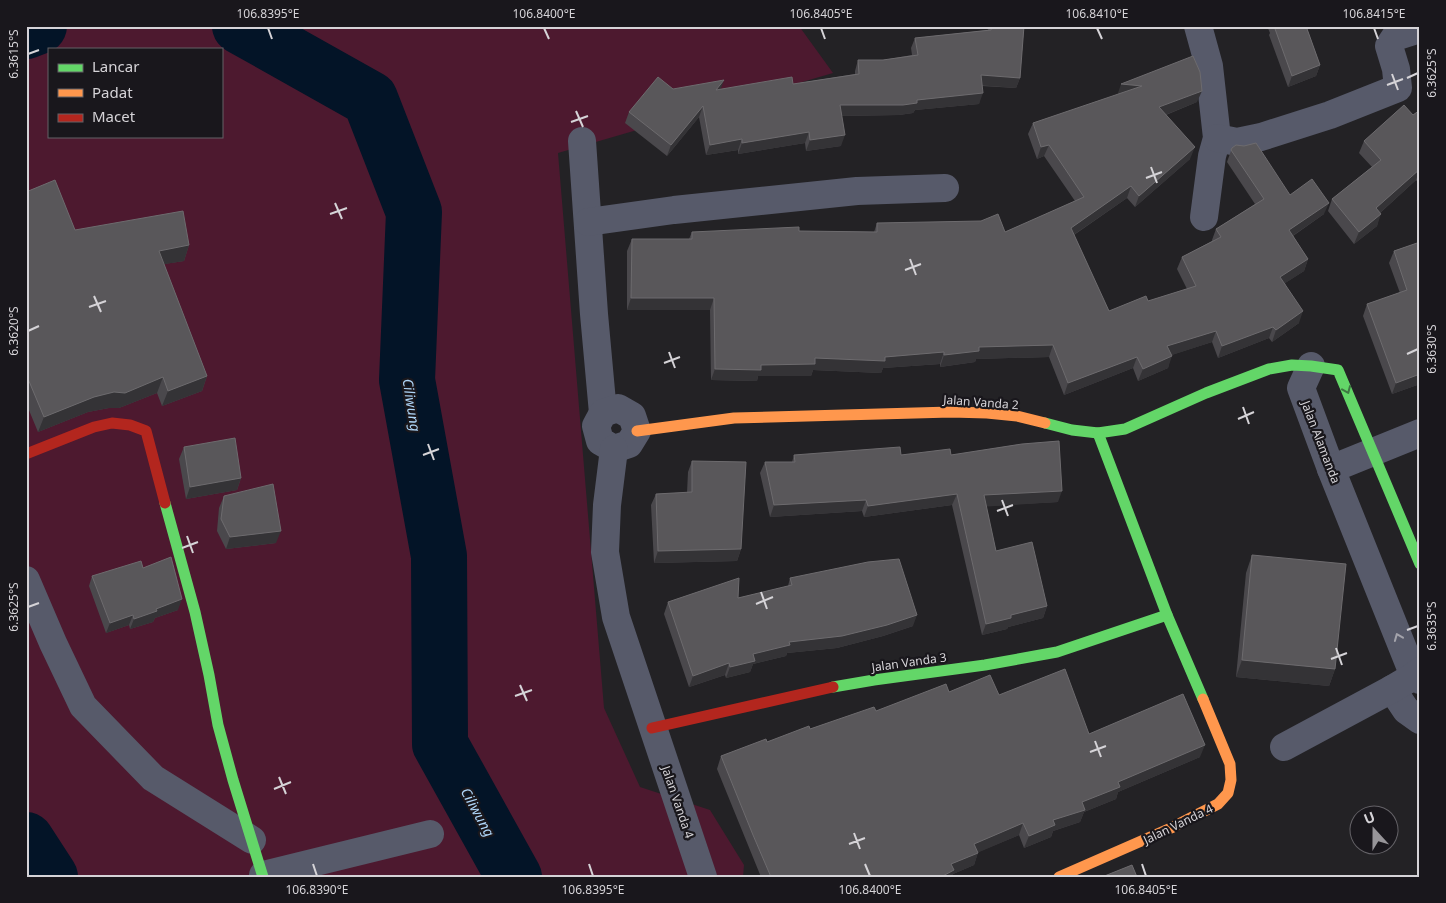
<svg xmlns="http://www.w3.org/2000/svg" width="1446" height="903" font-family="'Noto Sans',sans-serif">
<style>
.green{fill:#4d192f;fill-rule:evenodd}
.lines{fill:none;stroke-linecap:round;stroke-linejoin:round}
.river{stroke:#031427;stroke-width:56}
.street{stroke:#575a6a;stroke-width:28}
.fast{stroke:#63d668;stroke-width:11}
.slow{stroke:#ff974d;stroke-width:11}
.jam{stroke:#b3261e;stroke-width:11}
.wall{fill:#4a484c}
.shaded-wall{fill:#343336}
.building{fill:#59575a;stroke:#6d6b6e}
.oneway{stroke:#3e7642}
.oneway2{stroke:#a3a3ab}
.ticks{fill:none;stroke:#d5d3d7;stroke-width:2}
.labels{text-anchor:middle;dominant-baseline:central;stroke-width:4.5;stroke-linejoin:round;paint-order:stroke}
.street-label{font-size:12px;fill:#d5d3d7;stroke:#19171c}
.water-label{font-size:14px;font-style:italic;fill:#aed5f8;stroke:#19171c}
.neatline{fill:none;stroke:#d5d3d7;stroke-width:2}
.ticks-label{font-size:12px;text-anchor:middle;fill:#d5d3d7}
</style>
<rect width="100%" height="100%" fill="#232225"/>
<!-- green -->
<path class="green" d="M26,26H799L833,73L558,153L604,708L640,787L710,810L744,865L743,877H26ZM49,49H221V136H49Z"/>
<g class="lines">
<!-- river -->
<g class="river">
<polyline points="240,26 370,99 414,212 407,380 439,556 440,744 514,877"/>
<polyline points="26,31 39,26"/>
<polyline points="26,840 50,877"/>
</g>
<!-- street -->
<g class="street">
<polyline points="1198,26 1209,66 1217,138 1212,156 1204,217"/>
<polyline points="1217,138 1237,142 1261,137 1330,115 1398,88 1396,69 1389,46 1395,37 1420,29"/>
<polyline points="582,141 594,314 603,413"/>
<polyline points="588,222 674,210 857,191 945,188"/>
<polyline points="1311,366 1301,388 1331,469 1414,676 1420,680"/>
<polygon points="618,408 632,416 637,431 629,444 614,449 600,441 596,426 603,413"/>
<polyline points="614,449 607,505 605,552 616,617 703,877"/>
<polyline points="1331,469 1420,433"/>
<polyline points="26,580 53,643 83,706 153,778 252,840"/>
<polyline points="1392,689 1406,710 1420,720"/>
<polyline points="1284,747 1392,689 1414,676 1420,671"/>
<polyline points="263,875 430,834"/>
</g>
<!-- fast -->
<g class="fast">
<polyline points="1045,423 1072,430 1098,433 1125,429 1206,393 1269,369 1292,365 1311,366 1338,370 1420,564"/>
<polyline points="1098,433 1167,615 1203,699"/>
<polyline points="165,503 195,612 209,675 218,725 233,780 263,877"/>
<polyline points="833,687 874,680 985,665 1057,652 1167,615"/>
</g>
<!-- slow -->
<g class="slow">
<polyline points="637,431 734,418 951,412 987,413 1017,416 1045,423"/>
<polyline points="1059,877 1171,828 1218,804 1228,793 1231,780 1230,764 1203,699"/>
</g>
<!-- jam -->
<g class="jam">
<polyline points="26,454 94,427 112,423 130,425 146,431 165,503"/>
<polyline points="652,728 833,687"/>
</g>
</g>
<!-- wall -->
<g class="wall">
<polygon points="989,26 1024,26 1020,78 1016,88 982,86 979,104 915,110 913,113 899,115 842,116 841,146 806,151 805,143 738,154 738,150 706,155 699,117 667,156 625,123 629,112 673,89 720,89 793,84 855,74 855,71 858,60 883,60 912,55 911,48 915,38 988,30"/>
<polygon points="1267,26 1306,26 1320,65 1316,76 1288,87 1269,35 1270,33"/>
<polygon points="1197,102 1166,115 1190,159 1135,207 1127,198 1074,235 1109,311 1148,301 1187,289 1177,269 1182,257 1212,241 1212,240 1216,229 1255,204 1227,162 1232,148 1290,195 1324,214 1293,236 1308,259 1304,271 1285,283 1299,323 1272,342 1269,338 1218,358 1212,342 1171,355 1168,368 1138,381 1133,368 1064,395 1049,357 976,359 975,362 940,367 940,364 883,368 881,373 813,370 811,376 758,376 757,381 711,380 710,310 627,310 627,251 632,239 689,239 692,232 799,231 874,232 877,223 1005,232 1075,201 1044,156 1037,159 1028,134 1033,123"/>
<polygon points="1420,110 1420,185 1416,180 1380,213 1377,226 1354,244 1328,211 1332,199 1372,167 1359,153 1364,141 1413,115"/>
<polygon points="26,192 75,230 189,245 184,261 164,264 207,376 202,391 162,406 157,393 119,408 109,408 88,412 38,432 26,403"/>
<polygon points="1420,242 1420,384 1392,394 1363,316 1367,304 1400,293 1389,263 1394,251"/>
<polygon points="184,447 241,478 237,490 186,499 179,459"/>
<polygon points="794,455 951,455 1058,502 986,506 996,551 1047,606 1043,618 1008,627 1007,629 982,635 952,505 864,517 862,511 770,517 760,473 765,462 792,462"/>
<polygon points="692,461 741,549 737,561 654,563 651,505 656,494 687,493 688,472"/>
<polygon points="224,496 276,543 226,549 217,531 219,508"/>
<polygon points="1252,555 1335,669 1329,686 1236,677 1246,573"/>
<polygon points="143,568 178,610 155,618 153,622 130,629 129,625 106,633 89,586 92,576"/>
<polygon points="790,578 913,626 883,636 837,648 787,653 786,656 753,664 750,672 726,678 725,675 689,687 664,614 668,602 738,598 788,586"/>
<polygon points="949,692 999,695 1089,734 1200,757 1118,792 1116,799 1084,812 1080,822 1053,831 1051,837 1024,848 1019,835 978,852 974,865 953,874 952,877 761,877 717,769 721,756 767,742 810,729"/>
</g>
<!-- shaded-wall -->
<g class="shaded-wall">
<polygon points="1320,65 1316,76 1288,87 1292,76"/>
<polygon points="981,75 1020,78 1016,88 977,85"/>
<polygon points="724,80 720,91 716,90"/>
<polygon points="1121,84 1142,86 1117,96"/>
<polygon points="1202,91 1197,102 1155,119 1159,107"/>
<polygon points="983,93 979,104 915,110 913,113 899,115 836,116 840,105 917,100"/>
<polygon points="703,106 699,117 667,156 671,145"/>
<polygon points="809,132 805,143 738,154 742,143"/>
<polygon points="845,135 841,146 806,151 810,140"/>
<polygon points="742,139 738,150 706,155 710,145"/>
<polygon points="1049,145 1044,156 1037,159 1041,147"/>
<polygon points="1195,147 1190,159 1135,207 1139,196"/>
<polygon points="1420,169 1416,180 1372,220 1376,208"/>
<polygon points="1131,186 1127,198 1066,240 1071,228"/>
<polygon points="1329,203 1324,214 1285,241 1289,230"/>
<polygon points="1381,214 1377,226 1354,244 1359,232"/>
<polygon points="189,245 184,261 153,266 159,251"/>
<polygon points="1308,259 1304,271 1276,289 1280,277"/>
<polygon points="631,298 714,298 710,310 627,310"/>
<polygon points="1303,311 1299,323 1272,342 1276,330"/>
<polygon points="1273,327 1269,338 1218,358 1222,346"/>
<polygon points="1216,331 1212,342 1163,358 1167,346"/>
<polygon points="1053,345 1049,357 976,359 975,362 940,367 944,355 979,347"/>
<polygon points="944,352 940,364 883,368 881,373 813,370 811,376 758,376 757,381 711,380 715,369 815,358 885,357"/>
<polygon points="1172,356 1168,368 1138,381 1143,369"/>
<polygon points="1137,357 1133,368 1064,395 1068,383"/>
<polygon points="1420,374 1420,384 1392,394 1396,383"/>
<polygon points="207,376 202,391 162,406 168,391"/>
<polygon points="163,377 157,393 119,408 109,408 88,412 38,432 44,417 94,397"/>
<polygon points="241,478 237,490 186,499 190,487"/>
<polygon points="1062,491 1058,502 980,507 984,495"/>
<polygon points="957,494 952,505 864,517 868,506"/>
<polygon points="866,500 862,511 770,517 774,505"/>
<polygon points="281,531 276,543 226,549 230,537"/>
<polygon points="741,549 737,561 654,563 658,551"/>
<polygon points="182,599 178,610 155,618 153,622 130,629 134,619 156,609"/>
<polygon points="1047,606 1043,618 1008,627 1007,629 982,635 986,624 1011,615"/>
<polygon points="133,615 129,625 106,633 110,623"/>
<polygon points="917,615 913,626 883,636 837,648 787,653 786,656 753,664 750,672 726,678 730,667 753,654 789,642"/>
<polygon points="1242,660 1335,669 1329,686 1236,677"/>
<polygon points="729,663 725,675 689,687 693,676"/>
<polygon points="1205,745 1200,757 1118,792 1116,799 1084,812 1080,822 1053,831 1051,837 1024,848 1029,836 1082,802 1118,782"/>
<polygon points="1023,823 1019,835 970,856 974,844"/>
<polygon points="978,853 974,865 953,874 952,877 941,877 951,864"/>
</g>
<!-- building -->
<g class="building">
<polygon points="992,26 1024,26 1020,78 981,75 983,93 917,100 917,103 903,105 840,105 845,135 810,140 809,132 742,143 742,139 710,145 703,106 671,145 629,112 658,77 673,89 724,80 716,90 792,77 793,84 859,74 858,60 883,60 918,55 915,38 991,30"/>
<polygon points="1274,26 1306,26 1320,65 1292,76"/>
<polygon points="1193,56 1200,72 1202,91 1159,107 1195,147 1139,196 1131,186 1071,228 1109,311 1146,296 1148,301 1196,286 1182,257 1221,237 1216,229 1264,199 1231,150 1232,148 1236,145 1244,146 1256,143 1290,195 1312,179 1329,203 1289,230 1308,259 1280,277 1303,311 1276,330 1273,327 1222,346 1216,331 1167,346 1172,356 1143,369 1137,357 1068,383 1053,345 979,347 979,351 944,355 944,352 885,357 885,361 815,358 815,364 761,365 761,370 715,369 714,298 631,298 632,239 692,239 692,232 799,227 799,231 877,232 877,223 981,221 998,214 1005,232 1084,197 1049,145 1041,147 1033,123 1142,86 1121,84"/>
<polygon points="1404,105 1413,115 1420,110 1420,169 1376,208 1381,214 1359,232 1332,199 1381,160 1364,141"/>
<polygon points="55,180 75,230 183,211 189,245 159,251 207,376 168,391 163,377 125,393 114,392 94,397 44,417 26,374 26,192"/>
<polygon points="1420,242 1420,374 1396,383 1367,304 1407,290 1394,251"/>
<polygon points="235,438 241,478 190,487 184,447"/>
<polygon points="1059,441 1062,491 984,495 996,551 1032,542 1047,606 1011,615 1011,618 986,624 957,494 868,506 866,500 774,505 765,462 795,462 794,455 900,447 901,455 950,449 951,455 1022,444"/>
<polygon points="692,461 746,462 741,549 658,551 656,494 692,492"/>
<polygon points="273,484 281,531 230,537 221,519 224,496"/>
<polygon points="1252,555 1346,564 1335,669 1242,660"/>
<polygon points="171,557 182,599 156,609 157,611 134,619 133,615 110,623 92,576 141,561 143,568"/>
<polygon points="899,559 917,615 887,625 842,636 789,642 790,645 753,654 755,661 730,667 729,663 693,676 668,602 739,578 738,598 792,585 790,578 868,562"/>
<polygon points="1065,669 1089,734 1183,694 1205,745 1118,782 1120,787 1082,802 1085,810 1053,820 1055,825 1029,836 1023,823 974,844 978,853 951,864 954,870 941,877 771,877 753,835 721,756 766,739 767,742 809,726 810,729 874,707 876,711 946,684 949,692 990,675 999,695"/>
<polygon points="1132,865 1137,877 1102,877"/>
</g>
<!-- one-way arrows -->
<defs><path id="oneway-chevron" d="M-2-3.5L2.5 0L-2 3.5" fill="none" stroke-width="1.6" stroke-linecap="round" stroke-linejoin="round" transform="scale(1.25)"/></defs>
<use class="oneway" href="#oneway-chevron" transform="translate(1347 390) rotate(67)"/>
<use class="oneway2" href="#oneway-chevron" transform="translate(1398 637) rotate(-112)"/>
<!-- ticks -->
<path class="ticks" d="M268,28L272,39M544,28L549,39M821,28L825,39M1097,28L1102,39M1374,28L1378,39M28,54L39,50M1392,74L1398,90M1407,78L1418,73M1387,85L1403,79M576,111L583,127M571,122L588,116M1151,167L1157,183M1146,178L1162,172M335,203L342,219M330,214L347,208M910,259L916,275M905,270L921,264M94,296L101,312M89,307L106,301M28,331L39,326M669,352L675,368M1407,354L1418,349M664,363L680,357M1243,407L1249,424M1238,419L1254,412M428,444L434,460M423,455L439,449M1002,500L1008,516M997,511L1013,505M187,536L193,553M182,548L198,542M761,592L767,609M756,604L773,597M28,607L39,603M1407,630L1418,626M1336,648L1342,665M1331,659L1347,653M520,685L527,701M515,696L532,690M1095,741L1101,757M1090,752L1106,746M279,777L286,794M274,789L291,782M854,833L860,849M849,844L865,838M313,864L317,876M589,864L593,876M865,864L870,876M1142,864L1146,876"/>
<g class="labels">
<!-- street labels -->
<g class="street-label">
<text transform="translate(981 402) rotate(4)">Jalan Vanda 2</text>
<text transform="translate(1321 442) rotate(69)">Jalan Alamanda</text>
<text transform="translate(909 662) rotate(-8)">Jalan Vanda 3</text>
<text transform="translate(678 802) rotate(71)">Jalan Vanda 4</text>
<text transform="translate(1178 824) rotate(-26)">Jalan Vanda 4</text>
</g>
<!-- water labels -->
<g class="water-label">
<text transform="translate(412 405) rotate(81)">Ciliwung</text>
<text transform="translate(478 812) rotate(61)">Ciliwung</text>
</g>
</g>
<!-- border -->
<rect width="1446" height="903" fill="none" stroke="#19171c" stroke-width="55"/>
<!-- legend -->
<rect x="48" y="48" width="175" height="90" fill="#19171c" stroke="#646267"/>
<rect x="58" y="64" width="25" height="8" fill="#63d668" stroke="#646267"/>
<text x="92" y="72" font-size="15" fill="#d5d3d7">Lancar</text>
<rect x="58" y="89" width="25" height="8" fill="#ff974d" stroke="#646267"/>
<text x="92" y="98" font-size="15" fill="#d5d3d7">Padat</text>
<rect x="58" y="114" width="25" height="8" fill="#b3261e" stroke="#646267"/>
<text x="92" y="122" font-size="15" fill="#d5d3d7">Macet</text>
<!-- north arrow -->
<g transform="translate(1374 830) rotate(339)"><circle r="24" fill="#19171c" stroke="#646267"/>
<path d="M0-4L9 19L0 12L-9 19Z" fill="#979599"/>
<text y="-8" font-size="14" font-weight="bold" text-anchor="middle" fill="#d5d3d7">U</text>
</g>
<rect x="28" y="28" width="1390" height="848" class="neatline"/>
<g class="ticks-label">
<text x="268" y="18">106.8395°E</text>
<text x="544" y="18">106.8400°E</text>
<text x="821" y="18">106.8405°E</text>
<text x="1097" y="18">106.8410°E</text>
<text x="1374" y="18">106.8415°E</text>
<text transform="translate(14 54) rotate(-90)" y="4">6.3615°S</text>
<text transform="translate(1432 73) rotate(-90)" y="4">6.3625°S</text>
<text transform="translate(14 331) rotate(-90)" y="4">6.3620°S</text>
<text transform="translate(1432 349) rotate(-90)" y="4">6.3630°S</text>
<text transform="translate(14 607) rotate(-90)" y="4">6.3625°S</text>
<text transform="translate(1432 626) rotate(-90)" y="4">6.3635°S</text>
<text x="317" y="894">106.8390°E</text>
<text x="593" y="894">106.8395°E</text>
<text x="870" y="894">106.8400°E</text>
<text x="1146" y="894">106.8405°E</text>
</g>
</svg>
